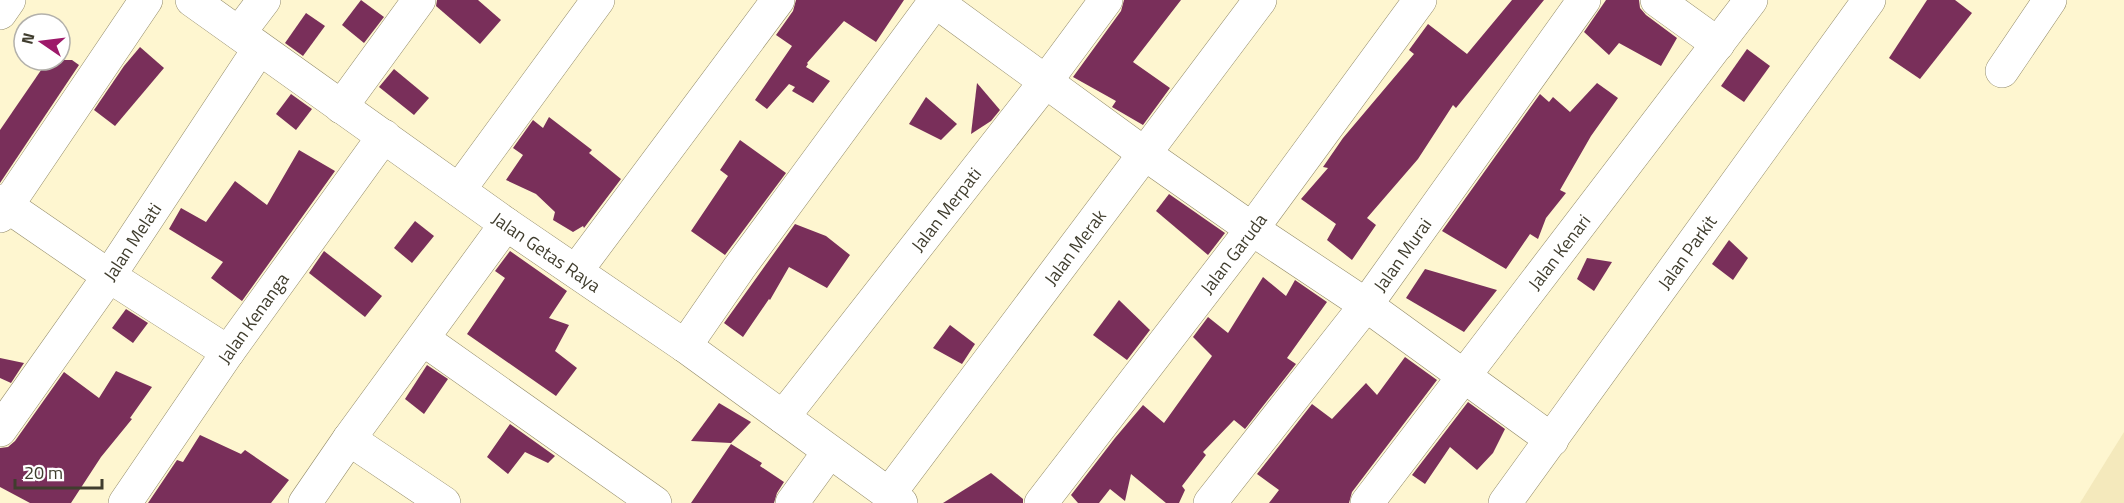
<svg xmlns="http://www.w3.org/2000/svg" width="2124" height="503" font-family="'Titillium Web',sans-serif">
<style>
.built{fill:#f4e9bc}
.building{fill:#792f5a}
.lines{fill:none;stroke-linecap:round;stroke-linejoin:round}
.street-casing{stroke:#928a68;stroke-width:34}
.street{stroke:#fff;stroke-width:33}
.labels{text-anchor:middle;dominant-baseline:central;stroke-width:6;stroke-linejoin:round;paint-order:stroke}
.street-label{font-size:18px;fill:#403d2e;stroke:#fff}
</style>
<rect width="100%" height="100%" fill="#fef6d0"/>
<!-- built -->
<polygon class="built" points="2124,432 2124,503 2080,503"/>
<!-- building -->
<g class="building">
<polygon points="361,0 384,17 364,43 342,25"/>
<polygon points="437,0 478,0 501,20 480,44 436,6"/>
<polygon points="796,0 904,0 876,42 844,21 807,63 808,64 806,67 830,81 813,103 792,91 795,87 789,84 767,109 755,100 792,46 776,35 793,11"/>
<polygon points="1124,0 1181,0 1133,62 1170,88 1143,125 1112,107 1116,101 1073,77 1121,11"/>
<polygon points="1512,0 1544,0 1456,108 1453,105 1418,159 1367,218 1376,225 1352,260 1327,240 1336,224 1301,199 1328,168 1323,167 1343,138 1414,54 1409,50 1428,24 1467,54"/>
<polygon points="1606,0 1639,0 1640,8 1646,15 1677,38 1661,66 1619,43 1609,55 1584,32"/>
<polygon points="1927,0 1955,0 1972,13 1920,79 1889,58"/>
<polygon points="306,13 325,26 303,56 285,43"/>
<polygon points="140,47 164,68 115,126 94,110 124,66"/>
<polygon points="1747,49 1770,66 1744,102 1721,86"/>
<polygon points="48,60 72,60 79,65 0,183 0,130"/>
<polygon points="394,69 429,98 414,115 379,87"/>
<polygon points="977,83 1000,110 991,121 971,134"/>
<polygon points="1597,83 1618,98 1591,136 1560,190 1566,193 1546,218 1538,239 1530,234 1506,269 1442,231 1540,94 1549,102 1553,97 1570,112"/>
<polygon points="291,94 312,109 296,130 276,114"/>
<polygon points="926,97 957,124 941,140 909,124"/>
<polygon points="549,117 592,150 589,153 621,179 584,228 583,226 573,232 553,220 555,212 536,194 506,180 523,155 513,148 533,120 543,128"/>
<polygon points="740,140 786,173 725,255 691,231 728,176 720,170"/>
<polygon points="299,150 335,171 242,301 211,278 223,262 169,229 181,208 206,222 235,181 267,205"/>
<polygon points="1169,194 1225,233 1208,255 1156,211"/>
<polygon points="415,221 434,236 412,263 394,248"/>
<polygon points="795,224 826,236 850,255 827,288 789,267 770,300 769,299 743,337 724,323"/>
<polygon points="1729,240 1748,258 1733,280 1712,264"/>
<polygon points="324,251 382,296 365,317 309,273"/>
<polygon points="510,251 567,291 549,318 569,325 555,351 577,368 556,396 467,334 505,278 495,271"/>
<polygon points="1587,258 1612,262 1594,291 1577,279"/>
<polygon points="1425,269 1497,290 1464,332 1406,298"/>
<polygon points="1263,277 1286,296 1295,280 1327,302 1287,358 1296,364 1245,429 1234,420 1203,452 1206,455 1182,486 1185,490 1179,503 1166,503 1131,474 1125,501 1110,489 1099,503 1078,503 1071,495 1115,438 1143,405 1164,423 1212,356 1193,337 1208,317 1228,333"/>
<polygon points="1119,300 1150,330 1127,360 1093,335"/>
<polygon points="126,309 148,323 133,343 112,328"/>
<polygon points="950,325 975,344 962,364 933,348"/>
<polygon points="1405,357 1437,380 1352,492 1349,503 1269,503 1279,490 1257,474 1312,404 1332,419 1366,383 1377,395"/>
<polygon points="0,358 24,363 11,383 0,378"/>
<polygon points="427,365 448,379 424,414 405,399"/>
<polygon points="116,371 152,387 130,418 132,419 101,457 71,503 30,503 0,487 0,448 8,447 15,441 64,372 99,398"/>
<polygon points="1468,402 1505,429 1493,453 1477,470 1450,447 1425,484 1412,475"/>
<polygon points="719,403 751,422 731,443 691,441"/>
<polygon points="510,424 555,456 548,463 525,452 508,474 487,457"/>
<polygon points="200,435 241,454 245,450 289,480 271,503 148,503 177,460 183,462"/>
<polygon points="731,444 762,463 760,466 784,482 777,493 774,503 691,503"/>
<polygon points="991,473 1023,499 1023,503 943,503"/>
</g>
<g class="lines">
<defs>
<g id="street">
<path id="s1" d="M192,0L506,224L685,346L901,503"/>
<polyline points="1657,0 1718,44"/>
<polyline points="935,1 1145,154 1252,229 1366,305 1552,440"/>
<polyline points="0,13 9,0"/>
<polyline points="239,33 264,0"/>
<polyline points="2002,71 2050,0"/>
<polyline points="341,107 419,0"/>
<polyline points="459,190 598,0"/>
<polyline points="0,201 109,276 228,352"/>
<polyline points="0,216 146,0"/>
<polyline points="576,271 778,0"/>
<polyline points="423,339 655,503"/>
<polyline points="685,346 739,268 936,0"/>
<path id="s2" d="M783,417L1046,81L1106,0"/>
<path id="s3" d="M0,430L109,276L259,49"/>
<polyline points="349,439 444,503"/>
<path id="s4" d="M889,494L1260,0"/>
<path id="s5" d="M125,503L228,352L384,136"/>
<polyline points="305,503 349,439 506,224"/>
<polyline points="792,503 829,452"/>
<path id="s6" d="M1041,503L1252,229L1420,0"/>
<path id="s7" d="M1210,503L1366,305L1584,0"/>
<path id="s8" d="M1367,503L1751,0"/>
<path id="s9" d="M1505,503L1869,0"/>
</g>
</defs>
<!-- street casing -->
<use href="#street" class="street-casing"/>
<!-- street -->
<use href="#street" class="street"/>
</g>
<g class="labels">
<!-- street labels -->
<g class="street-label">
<text stroke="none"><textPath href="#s2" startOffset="264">Jalan Merpati</textPath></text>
<text stroke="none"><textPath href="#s3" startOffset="230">Jalan Melati</textPath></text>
<text stroke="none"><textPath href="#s4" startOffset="309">Jalan Merak</textPath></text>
<text stroke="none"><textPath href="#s1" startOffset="435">Jalan Getas Raya</textPath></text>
<text stroke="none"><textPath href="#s8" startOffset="316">Jalan Kenari</textPath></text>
<text stroke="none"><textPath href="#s9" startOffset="310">Jalan Parkit</textPath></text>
<text stroke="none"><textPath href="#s6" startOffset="315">Jalan Garuda</textPath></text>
<text stroke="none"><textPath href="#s7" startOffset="314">Jalan Murai</textPath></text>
<text stroke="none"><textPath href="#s5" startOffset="225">Jalan Kenanga</textPath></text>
</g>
</g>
<!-- north arrow -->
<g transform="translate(42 42) rotate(284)"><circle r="28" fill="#ffffff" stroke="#b3b1ab" stroke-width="1.5"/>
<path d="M0-4.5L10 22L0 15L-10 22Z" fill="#9d196a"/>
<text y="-9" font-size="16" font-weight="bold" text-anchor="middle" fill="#403d2e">N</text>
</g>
<!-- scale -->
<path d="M15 479v9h87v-9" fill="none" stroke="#403d2e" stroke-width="3"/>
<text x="24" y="479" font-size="18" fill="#403d2e" stroke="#ffffff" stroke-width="4.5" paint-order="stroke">20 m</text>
</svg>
